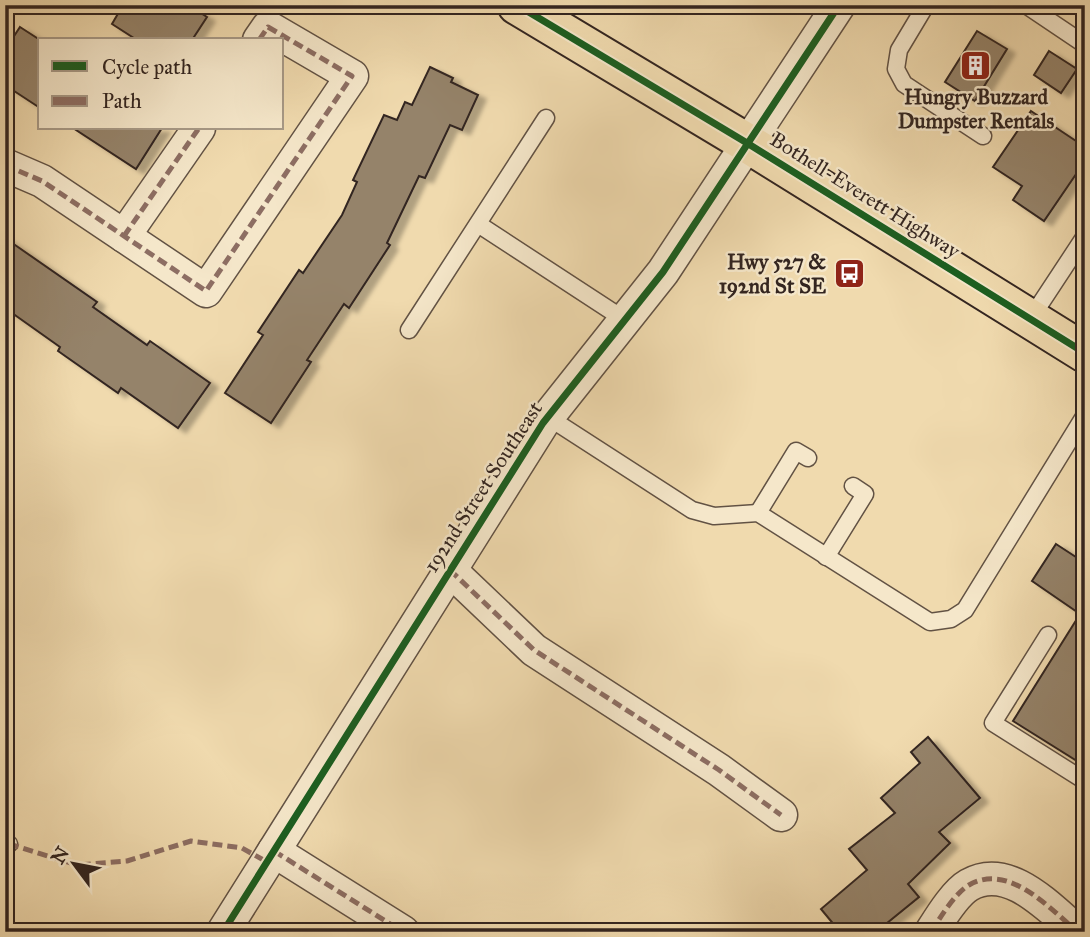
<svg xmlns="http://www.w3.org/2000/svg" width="1090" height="937" font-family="'IM FELL Great Primer',serif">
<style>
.building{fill:#95836a;stroke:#332520;stroke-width:2;filter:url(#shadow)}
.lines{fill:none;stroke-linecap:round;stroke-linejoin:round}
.service-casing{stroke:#625244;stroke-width:19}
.minor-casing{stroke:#625244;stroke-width:35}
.primary-casing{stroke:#332520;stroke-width:42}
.service{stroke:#f5e7ca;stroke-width:16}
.minor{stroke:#f5e7ca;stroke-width:32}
.primary{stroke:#f0daae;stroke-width:38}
.quiet{stroke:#8d6e63;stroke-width:5;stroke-dasharray:10 5;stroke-linecap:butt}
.cycleway-casing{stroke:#f5e7ca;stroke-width:11}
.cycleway{stroke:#1b5e20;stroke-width:7}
.labels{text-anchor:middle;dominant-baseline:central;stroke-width:5;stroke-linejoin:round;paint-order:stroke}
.poi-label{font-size:21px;font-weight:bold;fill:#332520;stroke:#f5e7ca}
.street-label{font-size:21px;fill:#332520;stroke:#f5e7ca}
</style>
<defs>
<filter id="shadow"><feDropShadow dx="8" dy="4.5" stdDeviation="2" flood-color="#0004"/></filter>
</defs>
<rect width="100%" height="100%" fill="#f0daae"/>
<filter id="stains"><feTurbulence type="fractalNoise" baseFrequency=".00286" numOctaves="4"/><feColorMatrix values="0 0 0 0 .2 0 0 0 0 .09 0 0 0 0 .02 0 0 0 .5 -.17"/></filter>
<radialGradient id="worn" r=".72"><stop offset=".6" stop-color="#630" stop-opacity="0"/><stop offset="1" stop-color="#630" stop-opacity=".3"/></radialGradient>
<!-- building -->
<g class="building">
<polygon points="123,5 188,5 207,17 192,40 137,40 112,24"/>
<polygon points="20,27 40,40 40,108 5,85 5,50"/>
<polygon points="977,31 1007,49 975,101 945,82"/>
<polygon points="1049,51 1077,69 1061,93 1034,75"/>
<polygon points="430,67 453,78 451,82 478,95 462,130 450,125 425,178 419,176 387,243 390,245 349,308 344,304 307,360 311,362 271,423 225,393 263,335 258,332 299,270 303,273 342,215 357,182 353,180 384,115 397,120 405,102 412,105"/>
<polygon points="1031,111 1085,147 1085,161 1044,221 1013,200 1022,186 993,167"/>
<polygon points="73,128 162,128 136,169"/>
<polygon points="5,238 97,302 93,307 147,345 150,341 210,383 178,428 121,388 118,393 58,351 60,347 5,308"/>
<polygon points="1056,544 1085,563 1085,766 1013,721 1080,614 1032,581"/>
<polygon points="928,737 980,798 939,832 950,843 908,884 919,897 876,932 840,932 821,909 867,870 849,849 895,813 881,798 920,763 911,752"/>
</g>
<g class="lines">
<defs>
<g id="service">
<polyline points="926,5 899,50 896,69 904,84 983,136"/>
<polyline points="1026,5 1081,42"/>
<polyline points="478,224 625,320"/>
<polyline points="1031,318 1085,236"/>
<polyline points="409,330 546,118"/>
<polyline points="548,417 692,510 714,516 758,513 930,622 951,619 965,610 1085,415"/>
<polyline points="758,513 796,451 808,458"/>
<polyline points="826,557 865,494 853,486"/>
<polyline points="1048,635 993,723 1085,781"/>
<polyline points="5,841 9,844"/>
</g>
<g id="minor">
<polyline points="5,165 42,181 206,291 352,76 268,27 259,40"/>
<polyline points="124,236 199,128"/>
<polyline points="450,570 534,650 719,770 781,815"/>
<polyline points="274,851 403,932"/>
<polyline points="223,932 543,423 663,272 839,5"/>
<path d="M931,932C940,918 955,893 969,885C1009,862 1050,909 1078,932"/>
</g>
<polyline id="primary" points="517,5 747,143 1085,353"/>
</defs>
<!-- service casing -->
<use href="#service" class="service-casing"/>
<!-- minor casing -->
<use href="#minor" class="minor-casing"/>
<!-- primary casing -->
<use href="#primary" class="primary-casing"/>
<!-- service -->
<use href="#service" class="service"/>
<!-- minor -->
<use href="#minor" class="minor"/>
<!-- primary -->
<use href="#primary" class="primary"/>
<!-- quiet -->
<g class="quiet">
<polyline points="5,165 42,181 206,291 352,76 268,27 259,40"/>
<polyline points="124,236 199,128"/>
<polyline points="450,570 534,650 719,770 781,815"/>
<polyline points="9,844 77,865 127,861 191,841 242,848 267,862"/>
<polyline points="274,851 403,932"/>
<path d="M931,932C940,918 955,893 969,885C1009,862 1050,909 1078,932"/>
</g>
<defs>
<g id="cycleway">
<polyline points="517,5 747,143 1085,353"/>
<polyline points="223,932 543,423 663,272 839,5"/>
</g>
</defs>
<!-- cycleway casing -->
<use href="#cycleway" class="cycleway-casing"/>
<!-- cycleway -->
<use href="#cycleway" class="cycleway"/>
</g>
<!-- icons -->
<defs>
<symbol id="building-square" viewBox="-11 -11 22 22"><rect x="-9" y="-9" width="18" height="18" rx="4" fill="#8f2418" stroke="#f5e7ca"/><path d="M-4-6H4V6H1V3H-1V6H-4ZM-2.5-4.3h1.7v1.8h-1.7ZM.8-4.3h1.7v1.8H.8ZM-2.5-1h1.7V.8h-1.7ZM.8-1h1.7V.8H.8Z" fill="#fff"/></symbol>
<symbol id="bus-square" viewBox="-11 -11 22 22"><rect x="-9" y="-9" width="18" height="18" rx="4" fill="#8f2418" stroke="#f5e7ca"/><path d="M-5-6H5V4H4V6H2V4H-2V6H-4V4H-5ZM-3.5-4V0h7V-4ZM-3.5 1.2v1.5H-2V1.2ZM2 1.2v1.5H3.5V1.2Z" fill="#fff"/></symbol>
</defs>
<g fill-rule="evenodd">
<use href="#building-square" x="958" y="48" width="35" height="35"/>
<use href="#bus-square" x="832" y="256" width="35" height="35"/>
</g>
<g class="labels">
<!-- poi labels -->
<g class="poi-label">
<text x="976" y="97">Hungry Buzzard<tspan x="976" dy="24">Dumpster Rentals</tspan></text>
<text x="826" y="262" text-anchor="end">Hwy 527 &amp;<tspan x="826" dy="24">192nd St SE</tspan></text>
</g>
<!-- street labels -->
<g class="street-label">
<text transform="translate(865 195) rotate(32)">Bothell-Everett Highway</text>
<text transform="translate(483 487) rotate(-57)">192nd Street Southeast</text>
</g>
</g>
<!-- margin -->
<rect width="1090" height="937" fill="none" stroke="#f0daae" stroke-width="28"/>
<rect x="7" y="7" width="1076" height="923" fill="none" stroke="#332520" stroke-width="3.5"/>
<rect x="14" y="14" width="1062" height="909" fill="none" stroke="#332520" stroke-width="2"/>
<!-- legend -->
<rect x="38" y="38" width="245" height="91" fill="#f5e7ca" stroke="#a79986" stroke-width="2"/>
<rect x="52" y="61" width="35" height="10" fill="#1b5e20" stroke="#a79986" stroke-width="2"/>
<text x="102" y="74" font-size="21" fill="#332520">Cycle path</text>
<rect x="52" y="96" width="35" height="10" fill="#8d6e63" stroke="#a79986" stroke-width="2"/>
<text x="102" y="108" font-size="21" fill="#332520">Path</text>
<!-- north arrow -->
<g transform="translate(74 864) rotate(302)" stroke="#f5e7ca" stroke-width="5" paint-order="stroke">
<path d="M0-5L12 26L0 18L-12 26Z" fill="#332520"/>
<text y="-10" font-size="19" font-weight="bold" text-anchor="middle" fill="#332520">N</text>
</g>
<rect width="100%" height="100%" filter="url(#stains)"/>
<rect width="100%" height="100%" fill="url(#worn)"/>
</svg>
